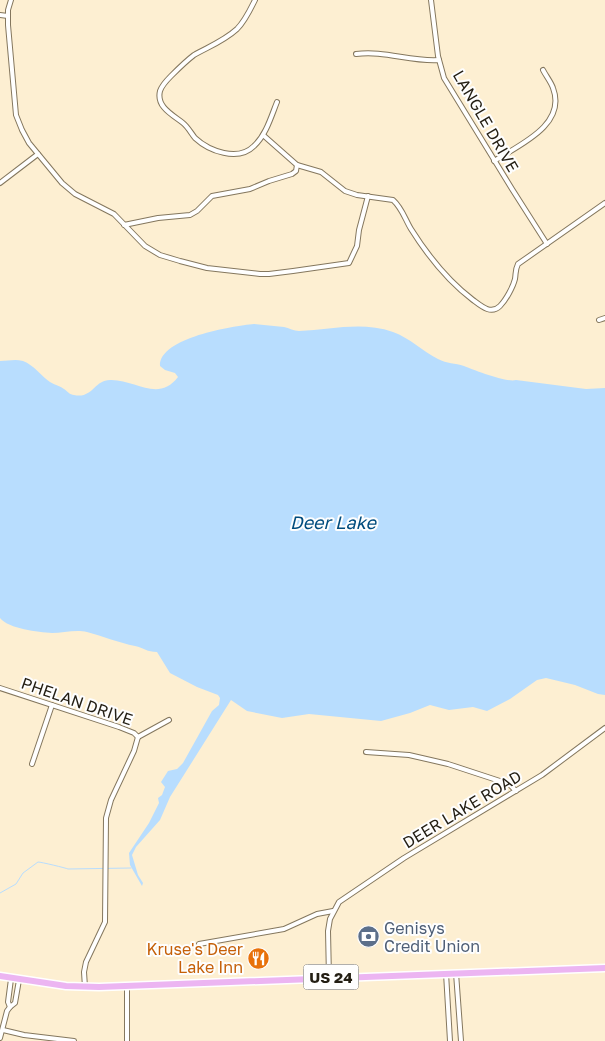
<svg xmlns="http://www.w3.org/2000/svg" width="605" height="1041" font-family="'Golos Text',sans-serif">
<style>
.water{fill:#b8ddfe}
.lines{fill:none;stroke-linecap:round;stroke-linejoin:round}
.stream{stroke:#b8ddfe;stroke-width:1}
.minor-casing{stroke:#84775e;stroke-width:6}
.primary-casing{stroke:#fff;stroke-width:9}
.minor{stroke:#fff;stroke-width:4}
.primary{stroke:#ecb5f2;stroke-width:6}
.labels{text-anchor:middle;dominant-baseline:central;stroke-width:4;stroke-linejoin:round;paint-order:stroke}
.shield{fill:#fefefe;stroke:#65615a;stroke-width:1}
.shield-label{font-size:15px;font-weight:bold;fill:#231e13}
.street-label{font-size:16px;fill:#231e13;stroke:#fefefe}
.service-label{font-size:16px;fill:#4e5e75;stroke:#fefefe;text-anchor:start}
.food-label{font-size:16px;fill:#c56008;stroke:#fefefe;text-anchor:end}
.water-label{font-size:18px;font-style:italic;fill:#004c7e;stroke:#fefefe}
</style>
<rect width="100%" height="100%" fill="#fdefd2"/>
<!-- water -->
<path class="water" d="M254,324C264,325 274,326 284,327C289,328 294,331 299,331C331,330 361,321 393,332C410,338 422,351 438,359C447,364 455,363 464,366C474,370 507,383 516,380L586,389L605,388V695L598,694L575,685L546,678L537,680L510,699L487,711L473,707L449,710L430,705L410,713L381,721L309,714L282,718L247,711L231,700L170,797L160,820L136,847L132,855L138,875L143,883L142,886L130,865L129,853L149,823L159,803L158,798L162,795L165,787L161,782L168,771L177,769L183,763L212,711L219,705L220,698L218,695L197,687L170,673L157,652C147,652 144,648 135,646C119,643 103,636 87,632C76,629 63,633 52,633C38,632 9,629 0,618V361C8,361 15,359 23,361C34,365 41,376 50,382C55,385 60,386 64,389C67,391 70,395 74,395C93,399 94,380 110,380C135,379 158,403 178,377L175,373L165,370L160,366C159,338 232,326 254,324Z"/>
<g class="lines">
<!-- stream -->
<path class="stream" d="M0,893L16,884L23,873L38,862C41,862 66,868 68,869L131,868"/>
<defs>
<g id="minor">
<polyline points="11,0 8,10 8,25 16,115 22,130 29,143 62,183 75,194 114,214 145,246 160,255 180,261 207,268 260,274 269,274 293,271 349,263 357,246 359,230 368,196"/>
<path d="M255,0C250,10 245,21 237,29C224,41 208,47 194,55C186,61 178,69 171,76C167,80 162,85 160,91C156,107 173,115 183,123C188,127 191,133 195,138C209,151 238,162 254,146C266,135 271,117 277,102"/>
<polyline points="431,0 438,56 444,78 512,189 547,244"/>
<polyline points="0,15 8,16"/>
<path d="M356,54C384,50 411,62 439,60"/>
<path d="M263,135L297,165L321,172L345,191L357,195L393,200C402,208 405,219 411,229C428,256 448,281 473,300C481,306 491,315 500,306C506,300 513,287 515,279C516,273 515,270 518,264L605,203"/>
<path d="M494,161C519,145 567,125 553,88C551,82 546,76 543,70"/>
<polyline points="0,183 38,154"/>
<polyline points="124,225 158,218 190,215 197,211 212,196 250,189 269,181 292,174 296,171 297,165"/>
<polyline points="599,320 605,318"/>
<polyline points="0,688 119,727 134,733 138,737"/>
<polyline points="138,737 169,720"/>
<polyline points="366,752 409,755 448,764 509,784 516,791"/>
<polyline points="32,764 52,705"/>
<polyline points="199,944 284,929 317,914 333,911"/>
<polyline points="446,973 450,1041"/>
<polyline points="456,973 461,1041"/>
<polyline points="329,978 328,931 330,919 339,902 404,858 542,775 605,728"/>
<polyline points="11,979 8,1002 10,1007 15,1003 19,980"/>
<polyline points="85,987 84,972 86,962 105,922 106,818 111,800 134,751 138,737"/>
<polyline points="3,1030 24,1035 74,1041"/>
<polyline points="0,1038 7,1011 10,1007"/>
<polyline points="127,1041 127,986"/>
</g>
<polyline id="primary" points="0,976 66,986 99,987 605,968"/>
</defs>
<!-- minor casing -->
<use href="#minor" class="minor-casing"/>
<!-- primary casing -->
<use href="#primary" class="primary-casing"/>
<!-- minor -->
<use href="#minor" class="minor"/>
<!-- primary -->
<use href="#primary" class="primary"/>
</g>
<!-- icons -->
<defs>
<symbol id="bank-disc" viewBox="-11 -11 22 22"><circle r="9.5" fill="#5c6f8a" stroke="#fefefe"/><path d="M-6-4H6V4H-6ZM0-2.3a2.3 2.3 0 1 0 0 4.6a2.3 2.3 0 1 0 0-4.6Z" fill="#fff"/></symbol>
<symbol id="restaurant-disc" viewBox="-11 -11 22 22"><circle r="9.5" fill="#e8710a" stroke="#fefefe"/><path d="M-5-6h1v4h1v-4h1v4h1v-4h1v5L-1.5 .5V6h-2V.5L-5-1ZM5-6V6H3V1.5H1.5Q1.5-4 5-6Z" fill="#fff"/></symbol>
</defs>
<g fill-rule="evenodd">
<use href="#bank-disc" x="356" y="924" width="25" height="25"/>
<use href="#restaurant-disc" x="246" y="946" width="25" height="25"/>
</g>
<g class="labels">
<!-- shield labels -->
<rect class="shield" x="303.5" y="964.5" width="55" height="25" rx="4"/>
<g class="shield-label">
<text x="331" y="977">US 24</text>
</g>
<!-- street labels -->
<g class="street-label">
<text transform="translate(486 121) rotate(60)">LANGLE DRIVE</text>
<text transform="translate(77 701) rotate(19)">PHELAN DRIVE</text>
<text transform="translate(462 809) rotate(-31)">DEER LAKE ROAD</text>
</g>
<!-- service labels -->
<g class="service-label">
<text x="384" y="928">Genisys<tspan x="384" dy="18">Credit Union</tspan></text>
</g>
<!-- food labels -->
<g class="food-label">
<text x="243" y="949">Kruse's Deer<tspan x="243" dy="18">Lake Inn</tspan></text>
</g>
<!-- water labels -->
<g class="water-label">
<text x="333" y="522">Deer Lake</text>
</g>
</g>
</svg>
